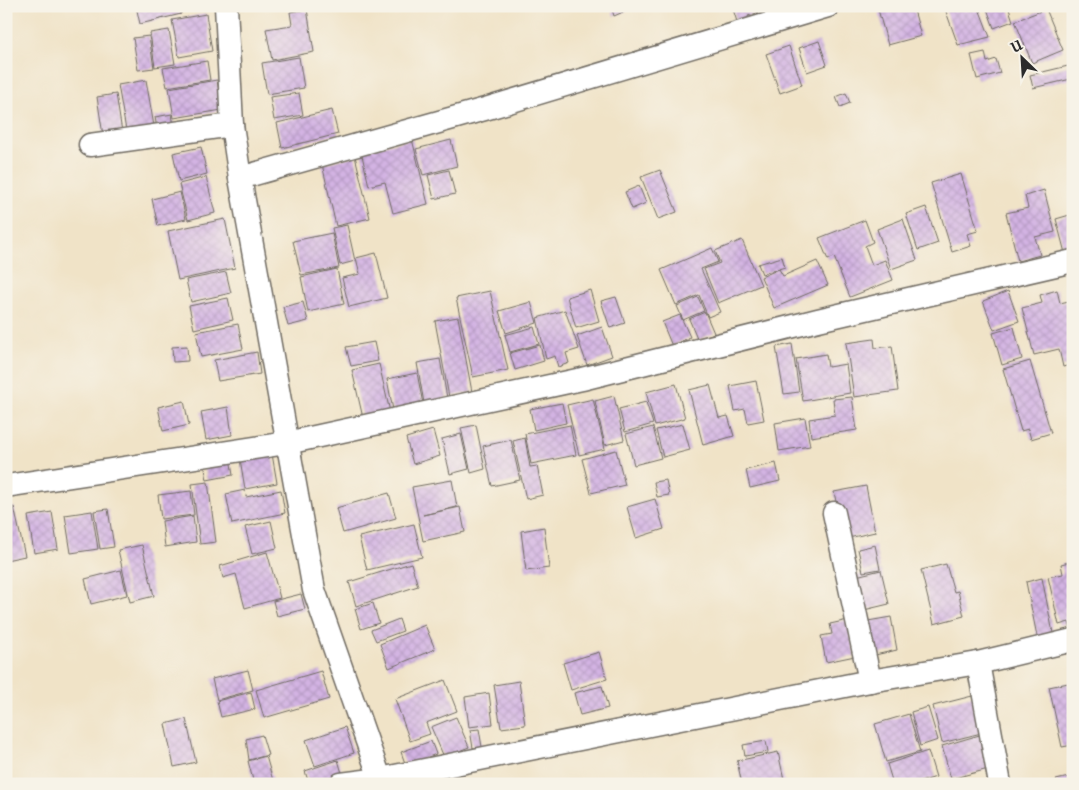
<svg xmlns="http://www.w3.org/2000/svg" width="1079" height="790" font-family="'IM FELL French Canon',serif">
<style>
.building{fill:url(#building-cross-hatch)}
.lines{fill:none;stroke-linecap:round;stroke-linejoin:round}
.minor-casing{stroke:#706b62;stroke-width:25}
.minor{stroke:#fff;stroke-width:22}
</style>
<defs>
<pattern id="building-cross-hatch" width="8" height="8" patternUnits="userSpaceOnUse" patternTransform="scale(1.25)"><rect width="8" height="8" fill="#d3b3e3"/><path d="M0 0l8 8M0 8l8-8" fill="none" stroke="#b59ac3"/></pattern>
</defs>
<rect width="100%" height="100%" fill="#f7f3e8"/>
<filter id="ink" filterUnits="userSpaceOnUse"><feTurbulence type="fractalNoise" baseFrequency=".02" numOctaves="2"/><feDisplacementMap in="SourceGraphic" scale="10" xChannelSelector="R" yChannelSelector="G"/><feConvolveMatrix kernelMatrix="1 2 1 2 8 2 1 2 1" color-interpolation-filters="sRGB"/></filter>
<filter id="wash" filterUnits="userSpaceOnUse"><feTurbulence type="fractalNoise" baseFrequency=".0096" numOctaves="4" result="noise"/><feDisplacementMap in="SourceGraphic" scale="20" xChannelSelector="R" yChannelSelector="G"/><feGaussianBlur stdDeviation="1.12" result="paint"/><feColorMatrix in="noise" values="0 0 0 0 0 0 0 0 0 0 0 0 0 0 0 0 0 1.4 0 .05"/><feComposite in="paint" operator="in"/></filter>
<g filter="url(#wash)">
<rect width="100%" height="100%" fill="#f0e3c7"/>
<g id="blocks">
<!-- building -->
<g class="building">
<polygon points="136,6 180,6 181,14 140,24"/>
<polygon points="611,6 637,6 614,16"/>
<polygon points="732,6 770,6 771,8 748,16 750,21 738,25"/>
<polygon points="877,6 913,6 921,36 888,45"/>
<polygon points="944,6 978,6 990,37 958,45"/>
<polygon points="986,6 1008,6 1013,21 994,28"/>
<polygon points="307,9 314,52 272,60 266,29 292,25 290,12"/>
<polygon points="1046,9 1063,50 1032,63 1015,21"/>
<polygon points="206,14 212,51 179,57 172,20"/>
<polygon points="169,30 175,64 155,67 150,33"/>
<polygon points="149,36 154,68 138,70 133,38"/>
<polygon points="819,41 827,65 807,72 799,48"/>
<polygon points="789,46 802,85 780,93 766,54"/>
<polygon points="985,52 987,62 996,59 1000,73 977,79 971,55"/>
<polygon points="299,57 304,88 267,94 262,63"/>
<polygon points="207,61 210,80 167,87 163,68"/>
<polygon points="1068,66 1071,79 1033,88 1030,75"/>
<polygon points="146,80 155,132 127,136 118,85"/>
<polygon points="217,80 222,110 174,118 169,88"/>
<polygon points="299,93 303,115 274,120 270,97"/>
<polygon points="846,93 850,103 840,107 836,97"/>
<polygon points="116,94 122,132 103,135 97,97"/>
<polygon points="332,110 338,134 282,148 277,123"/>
<polygon points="172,114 174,126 157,129 155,117"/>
<polygon points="412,139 428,204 393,213 385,182 369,186 361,151"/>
<polygon points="451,140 457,166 423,175 416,149"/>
<polygon points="201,147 207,174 179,181 173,153"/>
<polygon points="355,156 370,218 336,226 322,164"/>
<polygon points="449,170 455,194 434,199 428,175"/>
<polygon points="660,170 677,212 658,219 641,177"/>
<polygon points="961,174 978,231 967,234 971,246 952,252 931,183"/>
<polygon points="206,177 215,213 188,220 179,184"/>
<polygon points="639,186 646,203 632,209 625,192"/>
<polygon points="1044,190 1055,232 1035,237 1040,255 1018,261 1006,213 1028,208 1025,196"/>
<polygon points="180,192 186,219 158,226 152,199"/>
<polygon points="926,207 938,243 918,250 906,214"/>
<polygon points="1073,214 1073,251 1065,253 1056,219"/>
<polygon points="225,219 235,268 178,280 168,231"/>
<polygon points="903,219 917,260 891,269 877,229"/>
<polygon points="865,220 873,242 865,246 872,265 885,260 893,280 850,297 834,257 828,260 819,238"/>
<polygon points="347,225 355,261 340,265 332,228"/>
<polygon points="332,233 339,268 301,275 293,241"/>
<polygon points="742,240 761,285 718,303 704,269 720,263 715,251"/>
<polygon points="712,248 718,262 701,269 720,312 708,317 699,295 676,305 661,270"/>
<polygon points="376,253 387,298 349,307 342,278 360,274 356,258"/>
<polygon points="782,257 785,267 762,274 758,264"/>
<polygon points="817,261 828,285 774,308 761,277 779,269 783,276"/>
<polygon points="337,269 344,304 308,312 301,277"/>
<polygon points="226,272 231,293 191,302 186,280"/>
<polygon points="590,290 599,321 576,328 567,297"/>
<polygon points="1057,290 1060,303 1073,300 1073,364 1063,367 1059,349 1034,355 1022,308 1042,303 1040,295"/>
<polygon points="490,291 508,370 473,377 456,298"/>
<polygon points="1008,291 1019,321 994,330 983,301"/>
<polygon points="616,297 625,323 610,328 601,301"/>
<polygon points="698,297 704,311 683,320 677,306"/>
<polygon points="228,298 233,320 194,329 189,306"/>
<polygon points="303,302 308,321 288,326 283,307"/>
<polygon points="531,302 537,323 506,333 499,311"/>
<polygon points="565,310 579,349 566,353 569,363 558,367 555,356 546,359 537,318"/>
<polygon points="705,312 714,333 698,340 689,319"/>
<polygon points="680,315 690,337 672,346 662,322"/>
<polygon points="458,317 472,392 449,397 435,321"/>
<polygon points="238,324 243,349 201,357 196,332"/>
<polygon points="534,327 539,344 510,352 505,335"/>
<polygon points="602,327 612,356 587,365 577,336"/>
<polygon points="1014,327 1022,359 1002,365 993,333"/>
<polygon points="874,339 875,348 892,346 898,391 854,397 846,343"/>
<polygon points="374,342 378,361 351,366 346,347"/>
<polygon points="792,344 799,392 784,394 776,347"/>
<polygon points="540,345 544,361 515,370 510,353"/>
<polygon points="187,346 188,361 173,362 172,347"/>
<polygon points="257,352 260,374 218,381 214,360"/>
<polygon points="826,354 828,367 846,364 850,393 803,401 796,359"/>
<polygon points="440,359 447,398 424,403 417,363"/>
<polygon points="1030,361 1051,433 1031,439 1028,429 1021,431 1003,369"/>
<polygon points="379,364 390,412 363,418 352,370"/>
<polygon points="417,373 423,404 393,410 387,379"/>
<polygon points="756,381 764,420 748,423 745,409 735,411 730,386"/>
<polygon points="676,384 685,418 655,426 646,392"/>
<polygon points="710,385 719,418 728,416 734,436 703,445 689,390"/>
<polygon points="614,396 624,440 605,445 595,401"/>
<polygon points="852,397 857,430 811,437 809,419 835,415 833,399"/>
<polygon points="593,399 605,449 579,455 567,405"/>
<polygon points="184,401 189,425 163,431 158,407"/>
<polygon points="646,402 653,424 625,432 619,409"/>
<polygon points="562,403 566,423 534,430 530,409"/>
<polygon points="228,407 232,435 206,440 201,412"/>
<polygon points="805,418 810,446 779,451 775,423"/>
<polygon points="683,424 690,450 663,457 656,430"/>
<polygon points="476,425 485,469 471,473 461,428"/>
<polygon points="570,425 576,455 531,464 525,434"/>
<polygon points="653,427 661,458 634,465 626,434"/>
<polygon points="433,430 440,456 413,464 406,438"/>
<polygon points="461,434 469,469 450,474 442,439"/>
<polygon points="525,438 530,467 537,466 543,495 526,499 513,441"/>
<polygon points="511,440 520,480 492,486 483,446"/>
<polygon points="616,450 625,485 591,493 582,459"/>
<polygon points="272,454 277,483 245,489 240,459"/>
<polygon points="230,458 233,475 207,480 204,463"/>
<polygon points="776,463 780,481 750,488 746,470"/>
<polygon points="452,480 457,507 423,515 460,507 465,532 423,541 412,487"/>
<polygon points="666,480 669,495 657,497 654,482"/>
<polygon points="208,482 216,542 200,544 192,484"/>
<polygon points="866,486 875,532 844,539 834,492"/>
<polygon points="245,490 246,497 281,490 285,513 232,524 226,494"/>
<polygon points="191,491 194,515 161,519 158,495"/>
<polygon points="389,493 396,518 343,533 336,508"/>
<polygon points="655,499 664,529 636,538 627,507"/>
<polygon points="14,507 25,556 6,560 6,509"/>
<polygon points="108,509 114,547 100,549 94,511"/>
<polygon points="92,511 98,549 71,553 65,515"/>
<polygon points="52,512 58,549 34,553 28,516"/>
<polygon points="193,516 196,542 165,547 162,521"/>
<polygon points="271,521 277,548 252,554 245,527"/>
<polygon points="414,524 422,557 367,570 359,537"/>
<polygon points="544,527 549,568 526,571 521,531"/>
<polygon points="142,545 154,596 130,602 118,550"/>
<polygon points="875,545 880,569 863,572 858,549"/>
<polygon points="267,552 280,598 245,608 236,574 223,578 220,566"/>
<polygon points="1073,561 1073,634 1072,634 1069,622 1059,625 1048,577 1063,574 1061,564"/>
<polygon points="411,563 418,586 356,606 349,582"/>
<polygon points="946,564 954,592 958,591 964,616 934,624 921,570"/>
<polygon points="121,570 127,595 91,604 85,579"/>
<polygon points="881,570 889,604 864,610 856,576"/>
<polygon points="1042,578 1054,638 1038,641 1026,582"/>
<polygon points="301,594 305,609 277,616 273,601"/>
<polygon points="373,603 379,623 361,629 355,609"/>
<polygon points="891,617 897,650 875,655 868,621"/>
<polygon points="399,619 403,631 376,641 371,630"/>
<polygon points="848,620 855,656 826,662 821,636 832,634 830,624"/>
<polygon points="425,625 435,649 389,668 380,644"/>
<polygon points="599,652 607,679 571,690 563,663"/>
<polygon points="248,670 253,690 217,700 212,679"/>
<polygon points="321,671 329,699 264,718 256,690"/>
<polygon points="445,680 457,711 426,723 430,734 410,741 395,699"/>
<polygon points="519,681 525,725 501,728 494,685"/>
<polygon points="1073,682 1073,745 1062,747 1049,687"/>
<polygon points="602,686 608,708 580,715 574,693"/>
<polygon points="251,692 255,709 221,717 217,701"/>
<polygon points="489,693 493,724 469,727 465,697"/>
<polygon points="976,695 985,732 942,743 933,706"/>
<polygon points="928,707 938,740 920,746 911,712"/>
<polygon points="909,714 920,752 886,762 875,724"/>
<polygon points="456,717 469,747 444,757 431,727"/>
<polygon points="186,719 196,762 174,767 165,724"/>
<polygon points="345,727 354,753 315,766 306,740"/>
<polygon points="479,729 482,747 473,748 470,730"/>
<polygon points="983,734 992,768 951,779 942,746"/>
<polygon points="262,735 268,755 249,760 246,739"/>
<polygon points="431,741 436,754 406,766 401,752"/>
<polygon points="766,741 768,752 745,756 743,745"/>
<polygon points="928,751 936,777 914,784 893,784 887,764"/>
<polygon points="778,752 785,784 742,784 737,761"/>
<polygon points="266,756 274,784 254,784 248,761"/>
<polygon points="338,760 342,773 309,784 305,771"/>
<polygon points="1073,776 1073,784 1057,784 1056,780"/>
</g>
</g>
</g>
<g filter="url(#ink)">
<use href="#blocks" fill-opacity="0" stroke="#706b62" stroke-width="1"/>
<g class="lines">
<defs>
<g id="minor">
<polyline points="226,6 232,125 240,178 314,590 382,784"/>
<polyline points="90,145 232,125"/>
<polyline points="240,178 485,109 828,6"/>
<polyline points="6,486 287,443 582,379 818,320 1073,261"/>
<polyline points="834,513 870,681"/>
<polyline points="978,663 1000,784"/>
<polyline points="341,784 380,779 870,681 978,663 1073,640"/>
</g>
</defs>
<!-- minor casing -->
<use href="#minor" class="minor-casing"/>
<!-- minor -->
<use href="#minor" class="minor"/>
</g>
</g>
<!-- margin -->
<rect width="1079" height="790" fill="none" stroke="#f7f3e8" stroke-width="25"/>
<!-- north arrow -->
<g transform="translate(1022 58) rotate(335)" stroke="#f7f3e8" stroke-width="4" paint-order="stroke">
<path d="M0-4L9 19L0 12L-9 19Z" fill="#2b2b2b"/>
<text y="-8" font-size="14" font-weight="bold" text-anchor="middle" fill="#2b2b2b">U</text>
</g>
</svg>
